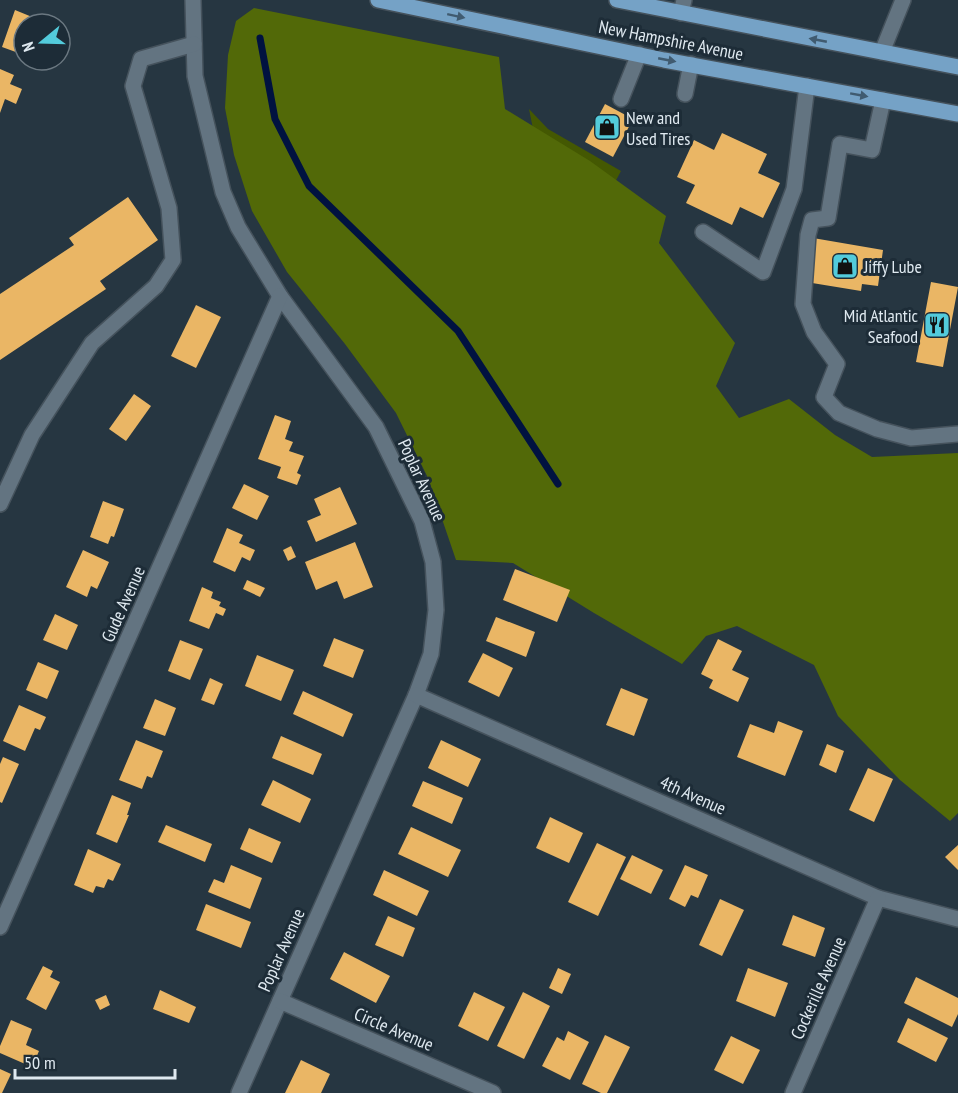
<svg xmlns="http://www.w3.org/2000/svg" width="958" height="1093" font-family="'PT Sans Narrow',sans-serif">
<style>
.green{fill:#445802}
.forest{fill:#526908}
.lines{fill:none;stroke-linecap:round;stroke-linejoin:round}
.stream{stroke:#001240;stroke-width:7}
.building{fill:#eab665}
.minor-casing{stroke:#45525c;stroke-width:18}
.major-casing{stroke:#45525c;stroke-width:18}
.minor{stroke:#637481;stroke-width:15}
.major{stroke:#75a2c6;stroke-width:15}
.oneway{fill:#405b70}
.labels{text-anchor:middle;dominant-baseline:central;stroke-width:6;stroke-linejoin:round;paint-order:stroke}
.street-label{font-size:18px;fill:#dfe9f0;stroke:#1d2c37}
.poi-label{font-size:18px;fill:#dfe9f0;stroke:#1d2c37;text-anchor:start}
</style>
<rect width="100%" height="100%" fill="#263641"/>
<!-- green -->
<polygon class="green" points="529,109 548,129 621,171 613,186 533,129"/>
<!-- forest -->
<polygon class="forest" points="254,8 499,57 505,109 590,161 666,216 659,243 735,343 716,386 739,418 789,399 835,435 872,457 958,453 958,813 950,821 900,780 838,716 814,665 737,626 706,636 682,664 594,613 513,563 456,560 428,478 396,413 345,344 287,272 252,211 234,155 225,108 228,55 236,21"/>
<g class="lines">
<!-- stream -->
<polyline class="stream" points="260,38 275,119 309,186 458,331 558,484"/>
</g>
<!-- building -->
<g class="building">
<polygon points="15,10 37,19 35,24 24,24 24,55 2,47"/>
<polygon points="0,69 14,75 10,84 22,89 16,104 5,99 0,113"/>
<polygon points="605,104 633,119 613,157 585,142"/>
<polygon points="722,133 767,154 758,173 780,183 763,218 740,207 732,225 686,203 695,185 677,177 694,140 714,150"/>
<polygon points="128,197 158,240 100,281 106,289 0,360 0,294 74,245 69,238"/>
<polygon points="813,238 883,250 878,286 862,284 861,291 806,282"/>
<polygon points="931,282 958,287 943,367 916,362"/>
<polygon points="196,305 221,317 196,368 171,356"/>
<polygon points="134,394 151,406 126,441 109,429"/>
<polygon points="275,415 291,421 285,439 293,442 289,451 304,456 297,473 301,475 297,485 277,478 281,467 258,459"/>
<polygon points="244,484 269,496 257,520 232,508"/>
<polygon points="340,487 357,524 316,542 307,521 321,515 314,499"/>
<polygon points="103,501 124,509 114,537 111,536 108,544 90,537"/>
<polygon points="227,528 243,535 239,543 255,550 250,561 242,557 235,572 213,562"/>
<polygon points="355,542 373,587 344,599 337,581 316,590 305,562"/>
<polygon points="291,546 296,557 288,561 283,550"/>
<polygon points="83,550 109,562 97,589 91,586 87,597 66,587"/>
<polygon points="515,569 570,590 557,622 503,600"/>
<polygon points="247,580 265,588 260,597 243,589"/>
<polygon points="202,587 213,592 211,598 221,602 219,606 226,609 223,616 216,613 209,629 189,621"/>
<polygon points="55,614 78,625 67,650 43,640"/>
<polygon points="496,617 535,632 526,657 486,641"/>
<polygon points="334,638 364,650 353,678 323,666"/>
<polygon points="718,639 742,651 732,670 749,678 738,702 709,688 713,680 701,674"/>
<polygon points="180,640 203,649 190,680 168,671"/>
<polygon points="483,653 513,668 499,697 468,682"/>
<polygon points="257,655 294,670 281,701 245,686"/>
<polygon points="38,662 59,671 47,699 26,690"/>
<polygon points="210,678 223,684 214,705 201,700"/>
<polygon points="621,688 648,699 634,736 606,725"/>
<polygon points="303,691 353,714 343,737 293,714"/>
<polygon points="155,699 176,708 165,736 143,728"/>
<polygon points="19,705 46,717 40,730 35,728 25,751 3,741"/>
<polygon points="778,721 803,731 785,776 737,757 750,724 774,733"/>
<polygon points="281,736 322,754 313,775 272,758"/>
<polygon points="136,740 163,751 152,778 147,776 142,789 119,780"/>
<polygon points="441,740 481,759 468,787 428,768"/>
<polygon points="827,744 844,751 836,773 819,765"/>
<polygon points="3,757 19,764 2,803 0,802 0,764"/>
<polygon points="868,768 893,779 874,822 849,810"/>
<polygon points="273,780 311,799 300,823 261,805"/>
<polygon points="423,781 463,798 452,824 412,806"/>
<polygon points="112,795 131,803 127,815 129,815 117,843 96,834"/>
<polygon points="550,817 583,833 569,863 536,848"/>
<polygon points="166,825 212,844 205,862 158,842"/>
<polygon points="411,827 461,850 448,877 398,854"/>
<polygon points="249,828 281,842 272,863 240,849"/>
<polygon points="597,843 626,857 598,916 568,902"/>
<polygon points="958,845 958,870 945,857"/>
<polygon points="88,849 121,864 113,881 108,879 104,888 96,886 93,893 74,885"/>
<polygon points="632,855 663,870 651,894 620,879"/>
<polygon points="231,865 262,878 250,909 208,892 214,879 224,883"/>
<polygon points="685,865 708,875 698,898 691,895 685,907 669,899"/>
<polygon points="384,870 429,891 417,916 373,895"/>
<polygon points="720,899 744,910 722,956 699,945"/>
<polygon points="206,904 251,922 241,948 196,930"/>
<polygon points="793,915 825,928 815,957 782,945"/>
<polygon points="388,916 415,928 403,957 375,945"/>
<polygon points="344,952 390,976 376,1003 330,979"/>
<polygon points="43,966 53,971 50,977 60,982 46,1010 26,999"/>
<polygon points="558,968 571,974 562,994 549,988"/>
<polygon points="748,968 788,983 775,1017 736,1001"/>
<polygon points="916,977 958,998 958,1014 952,1027 904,1003"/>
<polygon points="160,990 196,1007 189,1023 153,1009"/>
<polygon points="474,992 505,1007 488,1041 458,1026"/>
<polygon points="523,992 550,1006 524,1059 497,1046"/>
<polygon points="106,995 110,1005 100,1010 95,1000"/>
<polygon points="908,1018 948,1038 936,1062 897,1042"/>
<polygon points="11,1020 32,1029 26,1045 39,1051 32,1067 0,1053 0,1046"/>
<polygon points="568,1031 589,1042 570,1080 542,1066 557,1037 564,1041"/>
<polygon points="605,1035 630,1047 607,1093 601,1093 582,1084"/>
<polygon points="731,1036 760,1050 743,1084 714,1070"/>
<polygon points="301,1060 330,1074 321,1093 285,1093"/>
<polygon points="0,1069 11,1074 2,1093 0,1093"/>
</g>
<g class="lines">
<defs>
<g id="minor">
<polyline points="193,0 195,76 223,192 238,227 280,296 376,427 422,521 433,562 436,610 431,654 416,695 239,1093"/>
<polyline points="681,13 684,0"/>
<polyline points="882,52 903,0"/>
<polyline points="685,94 691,64"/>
<polyline points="621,99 639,54"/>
<polyline points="883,100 872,150 840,144 828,218 812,220 808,235 803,304 814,332 837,364 824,397 839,413 877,429 911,438 958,434"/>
<polyline points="703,232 763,272 794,189 807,86"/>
<polyline points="0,504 32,435 92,343 156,286 173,260 169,208 133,86 141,59 194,44"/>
<polyline points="416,695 878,898 958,919"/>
<polyline points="0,927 280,296"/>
<polyline points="280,1001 493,1093"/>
<polyline points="793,1093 878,898"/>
</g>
<g id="major">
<polyline points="378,0 664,60 958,114"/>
<polyline points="617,0 958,67"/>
</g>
</defs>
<!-- minor casing -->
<use href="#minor" class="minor-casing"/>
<!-- major casing -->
<use href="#major" class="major-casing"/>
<!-- minor -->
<use href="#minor" class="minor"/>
<!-- major -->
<use href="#major" class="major"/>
</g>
<!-- one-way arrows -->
<defs><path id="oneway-solid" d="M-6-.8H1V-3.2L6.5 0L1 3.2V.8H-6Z" transform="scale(1.5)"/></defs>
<g class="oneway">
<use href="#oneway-solid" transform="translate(456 16) rotate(12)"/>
<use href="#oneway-solid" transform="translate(818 40) rotate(-169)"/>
<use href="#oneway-solid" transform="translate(667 60) rotate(11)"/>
<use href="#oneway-solid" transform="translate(859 95) rotate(10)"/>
</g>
<!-- icons -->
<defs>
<symbol id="shop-square" viewBox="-11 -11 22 22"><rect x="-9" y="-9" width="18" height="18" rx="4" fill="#53cbdb" stroke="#1d2c37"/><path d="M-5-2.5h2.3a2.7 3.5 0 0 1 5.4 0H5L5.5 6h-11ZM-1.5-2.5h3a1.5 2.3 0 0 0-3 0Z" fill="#111"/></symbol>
<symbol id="restaurant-square" viewBox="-11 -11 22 22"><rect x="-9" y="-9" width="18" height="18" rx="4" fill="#53cbdb" stroke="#1d2c37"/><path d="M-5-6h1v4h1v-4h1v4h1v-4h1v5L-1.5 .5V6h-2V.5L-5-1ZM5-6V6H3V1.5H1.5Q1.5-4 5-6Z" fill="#111"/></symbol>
</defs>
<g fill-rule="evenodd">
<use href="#shop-square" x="592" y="112" width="30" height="30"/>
<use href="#shop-square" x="830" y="251" width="30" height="30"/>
<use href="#restaurant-square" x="922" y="310" width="30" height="30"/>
</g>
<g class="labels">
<!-- street labels -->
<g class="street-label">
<text transform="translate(671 40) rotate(11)">New Hampshire Avenue</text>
<text transform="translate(422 480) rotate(65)">Poplar Avenue</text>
<text transform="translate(123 604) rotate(-66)">Gude Avenue</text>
<text transform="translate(693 795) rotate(24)">4th Avenue</text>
<text transform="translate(281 950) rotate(-66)">Poplar Avenue</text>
<text transform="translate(818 988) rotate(-66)">Cockerille Avenue</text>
<text transform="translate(394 1029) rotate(23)">Circle Avenue</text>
</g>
<!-- poi labels -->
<g class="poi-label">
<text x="626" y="117">New and<tspan x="626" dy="21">Used Tires</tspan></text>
<text x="864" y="266">Jiffy Lube</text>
<text x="918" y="315" text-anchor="end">Mid Atlantic<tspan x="918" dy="21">Seafood</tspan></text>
</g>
</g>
<!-- north arrow -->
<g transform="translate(42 42) rotate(251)"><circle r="28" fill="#1d2c37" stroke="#6b7881" stroke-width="1.5"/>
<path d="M0-4.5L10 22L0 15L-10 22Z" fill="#53cbdb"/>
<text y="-9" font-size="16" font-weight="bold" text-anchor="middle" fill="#dfe9f0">N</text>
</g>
<!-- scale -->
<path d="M15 1069v9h160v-9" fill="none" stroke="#dfe9f0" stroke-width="3"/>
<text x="24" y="1069" font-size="18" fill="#dfe9f0" stroke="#1d2c37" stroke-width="4.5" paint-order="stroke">50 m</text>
</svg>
